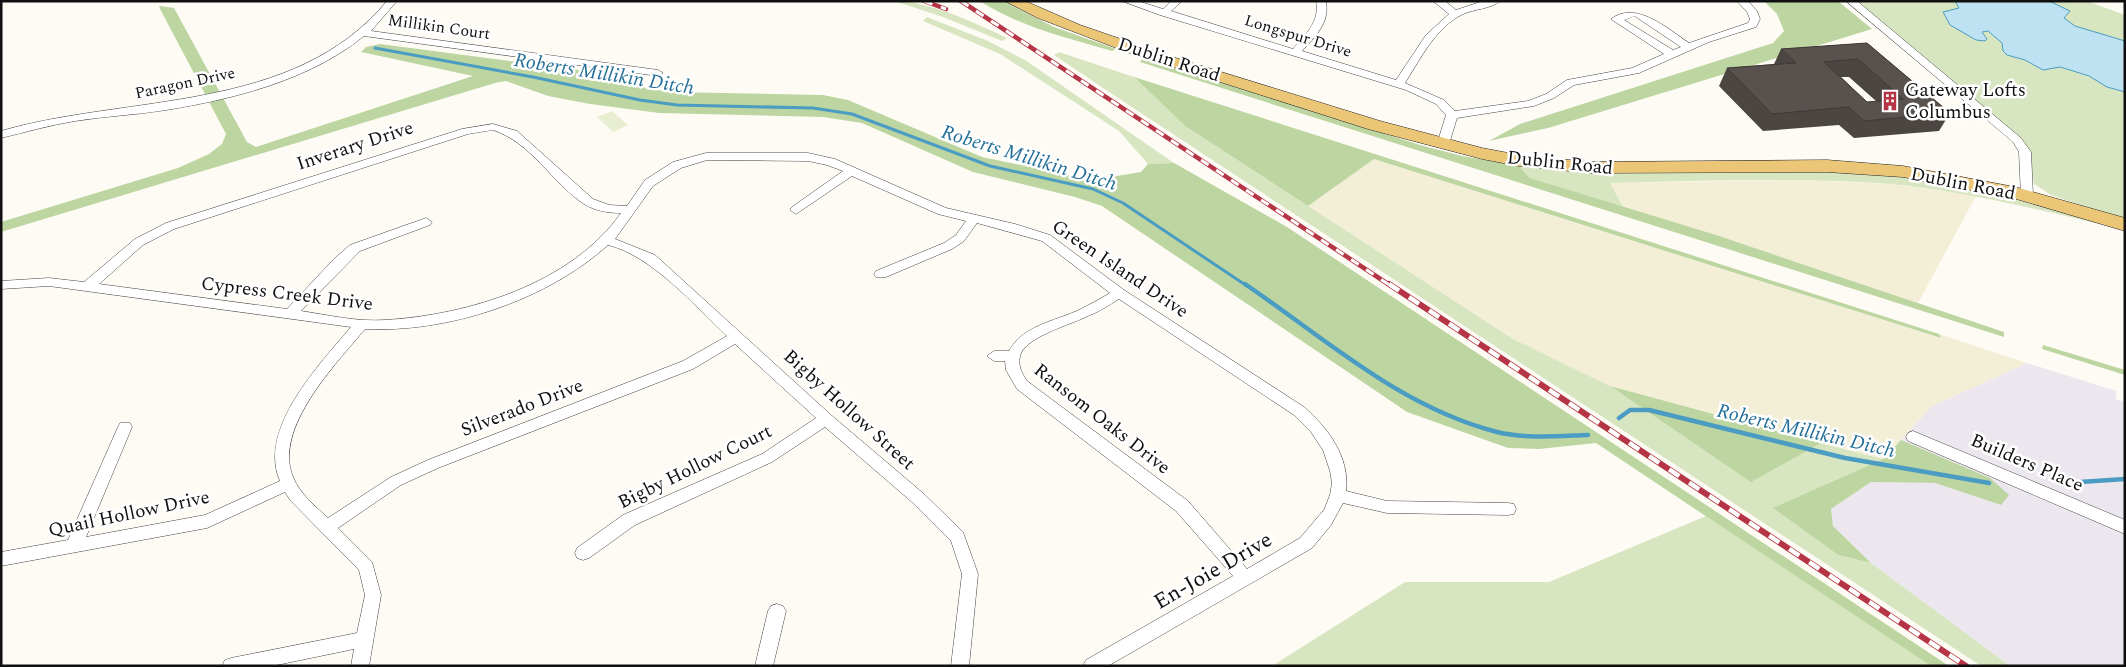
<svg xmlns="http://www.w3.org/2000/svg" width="2126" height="667" font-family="Spectral,serif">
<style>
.industrial{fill:#ece6ee}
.farmland{fill:#f3eed6}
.green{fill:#d7e6c0}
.forest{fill:#bdd6a1}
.pitch{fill:#e7eed1}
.water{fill:#bee2f1;stroke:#4b9cc2}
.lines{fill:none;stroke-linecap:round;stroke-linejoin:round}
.stream-far1{stroke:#4b9cc2;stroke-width:3}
.stream{stroke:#4b9cc2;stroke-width:4.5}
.street-casing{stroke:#434343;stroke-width:1}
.primary-casing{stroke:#212121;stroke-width:1}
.street{fill:#fff;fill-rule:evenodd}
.primary{fill:#ecc677;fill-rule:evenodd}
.rail-far1-casing{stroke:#b53445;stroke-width:4.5}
.rail-casing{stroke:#b53445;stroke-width:6}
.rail-far1{stroke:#fff;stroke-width:3;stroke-dasharray:9;stroke-linecap:butt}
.rail{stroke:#fff;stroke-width:4.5;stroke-dasharray:12;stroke-linecap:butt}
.wall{fill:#4c4643;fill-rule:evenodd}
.building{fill:#58514e;stroke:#3e3937;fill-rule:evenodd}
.labels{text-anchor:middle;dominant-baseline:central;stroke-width:5;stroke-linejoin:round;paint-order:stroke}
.far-street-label{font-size:16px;fill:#101010;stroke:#fff}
.street-label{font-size:19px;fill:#101010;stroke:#fff}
.poi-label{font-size:19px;fill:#101010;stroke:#fff;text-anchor:start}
.water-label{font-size:20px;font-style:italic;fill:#246f98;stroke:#fff}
.near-street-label{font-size:22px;fill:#101010;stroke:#fff}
</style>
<rect width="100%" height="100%" fill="#fefbf5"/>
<!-- industrial -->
<polygon class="industrial" points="2027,363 2116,391 2116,399 2125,402 2125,666 2010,666 1871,563 1833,526 1831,509 1871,482 1935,483 2001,505 1990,478 1901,440 1932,406"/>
<!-- farmland -->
<g class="farmland">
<polygon points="1374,159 1940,338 1939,334 2027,363 1932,406 1883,459 1610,386 1513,339 1308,206"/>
<polygon points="1797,180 1892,184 1976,196 1918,303 1716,235 1623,207 1610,183"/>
</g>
<!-- green -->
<g class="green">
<path d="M894,1C930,1 975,23 1007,38L1002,41L943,17Z"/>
<polygon points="1855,1 2087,1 2125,15 2125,220 2051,195 2034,184 2029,152"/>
<polygon points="927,17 988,41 1025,60 1174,163 1148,164 1119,131 1000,54 923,21"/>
<polygon points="1059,52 1134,77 1185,126 1513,339 1610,386 1751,481 1821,443 1883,459 1774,508 1838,555 1871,563 2010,666 1981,666 1106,90 1054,55"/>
<path d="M1519,166L1594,173L1804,170L1901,177L2007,196L2100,224C2031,208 1962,191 1891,184C1798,177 1704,181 1610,183L1623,207L1530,178Z"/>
<polygon points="1706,516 1931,666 1272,666 1405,582 1549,582"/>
</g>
<!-- forest -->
<g class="forest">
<path d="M980,1H1003L1054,27L1116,49L1112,51C1067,38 1020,27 980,1Z"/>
<polygon points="1764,1 1838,1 1872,29 1548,128 1489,141 1520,124 1773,43 1784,31 1777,14"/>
<polygon points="161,6 174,8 247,142 256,147 473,76 361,52 366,47 380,44 609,74 641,87 669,92 823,95 848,100 982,157 1074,176 1111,177 1141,172 1148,164 1174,163 1287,227 1949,666 1931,666 1596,443 1539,449 1508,448 1407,412 1102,206 1075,197 973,172 862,123 823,117 659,113 590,104 548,96 506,81 495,83 1,232 1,222 178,168 209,154 222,144 226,134 159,7"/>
<polygon points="1144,57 1420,145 1462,156 1519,166 1530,178 1716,235 2004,332 2004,337 1140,62"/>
<polygon points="1134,77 1939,334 1941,338 1374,159 1308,206 1185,126"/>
<polygon points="2043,345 2125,370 2125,375 2042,349"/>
<polygon points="1610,386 1821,443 1751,482"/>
<polygon points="1901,440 1990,478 2009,495 2001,505 1935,483 1871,482 1831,509 1833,526 1871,563 1838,555 1773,508 1883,459"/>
</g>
<!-- pitch -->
<polygon class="pitch" points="612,111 628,125 613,132 597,117"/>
<!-- water -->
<polygon class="water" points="1955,1 2049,1 2070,11 2064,18 2075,26 2125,41 2125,92 2107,87 2089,76 2070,70 2060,67 2043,70 2025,60 2007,55 2003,51 2002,43 1988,31 1982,32 1987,39 1985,41 1976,40 1950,25 1943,12 1959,8"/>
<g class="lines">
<!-- stream-far1 -->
<polyline class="stream-far1" points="375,48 533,77 640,100 677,105 813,108 852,114 990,166 1093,189 1123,203 1247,286"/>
<!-- stream -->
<g class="stream">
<path d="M1245,284C1326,339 1400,407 1497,432C1526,439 1558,436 1588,435"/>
<polyline points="1619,418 1630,410 1649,410 1845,458 1989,483"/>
<polyline points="2080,482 2125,479"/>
</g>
<defs>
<g id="street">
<path d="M387,1H397L371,31L658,70L663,73L658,76L364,36C310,80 234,99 166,110C136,115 106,116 75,121C50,125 26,132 1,138V131C128,94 294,114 387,1Z"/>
<path d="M1122,1H1138L1163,9L1171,1H1182L1171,11L1293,49C1306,34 1320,22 1316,1H1326C1330,23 1315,37 1302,51L1396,80L1426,35L1449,14L1433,1H1445L1456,10L1483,1H1500C1491,9 1474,9 1463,14C1435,28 1421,58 1405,83L1444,100L1455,111L1528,101L1546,94L1567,80L1632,68L1664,54L1611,19C1636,0 1668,29 1689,43L1748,23L1750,19L1747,12L1737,1H1748L1757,11L1760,19L1756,27L1709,42L1639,73L1574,85L1554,98L1534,106L1457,118L1449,144L1443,147L1437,144L1446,115L1436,104L1406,90L1160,15ZM1635,16L1636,17L1681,47L1673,50L1624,20Z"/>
<polygon points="1846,1 1857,1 2021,138 2031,152 2033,196 2031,199 2027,200 2021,196 2019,152 2013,142"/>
<path d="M493,124L517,131L593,199L609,205L627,206L645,180L673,162L706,153H808L835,159L946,208L1015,224L1050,235L1124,290L1304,407C1328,428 1350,457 1346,491L1387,501L1508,503L1514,504L1516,509L1514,514L1508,515L1387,513L1343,503L1331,525L1312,548L1108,666H1083L1086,660L1233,576L1176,511L1017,389L1006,370L1005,361H994L987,356L994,351H1009C1022,326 1055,321 1079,310C1089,305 1100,299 1110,293L1042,241L977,223L964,241L952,249L886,277H876L874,274L876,271L944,243L956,235L966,221L938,214L852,176L796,214L790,210L792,207L843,171L827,165L808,161L707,160L681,168L653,186L615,239L655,255L831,415L924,494L963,532L978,574L969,666H951L962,574L951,541L912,502L825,427L772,462L635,525L589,558L583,560L577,558L575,553L577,548L623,515L762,454L816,418L735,344L693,369L438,468L401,485L338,528L372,562L381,595L369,666H351L354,649L272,666H222L225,660L231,658L357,633L365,595L359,570L290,500L285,492L207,528L1,566V552L68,540L118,427L120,423H130L132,427L86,537L205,515L280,481C257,429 320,364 351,327L49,286L1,289V281L49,278L84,282L135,239L166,223L462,129ZM493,130C531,142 552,183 584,204C595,211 609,213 621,213C571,284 468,315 385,320C357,322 328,315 301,311L360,251L430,225L432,222L426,218L350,245L334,259L287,309L99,284L143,245L174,229L468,134ZM608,245C651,255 695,306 727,336L683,361L428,460L391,477L328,518C315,506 300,494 293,477C273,428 336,364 365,329C447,333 546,301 608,245ZM1119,299L1294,415L1311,432L1323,450L1330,471L1332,483L1330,495L1324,510L1300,538L1247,569L1188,501L1027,381C1021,372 1017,364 1021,353C1029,336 1072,324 1088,316C1099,312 1109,305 1119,299Z"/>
<polygon points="1913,431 2125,520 2125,534 1908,441 1906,437 1908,433"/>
<polygon points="777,604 783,606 786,611 773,666 755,666 768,611 771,606"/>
</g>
<polygon id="primary" points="1005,1 1025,1 1080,25 1176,58 1380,121 1482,148 1519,155 1590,162 1827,160 1903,166 2015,187 2125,218 2125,231 2013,198 1903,177 1827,172 1590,173 1519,166 1482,159 1368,129 1132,54 1038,18"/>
</defs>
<!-- street casing -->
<use href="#street" class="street-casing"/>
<!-- primary casing -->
<use href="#primary" class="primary-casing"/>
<!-- street -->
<use href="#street" class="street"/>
<!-- primary -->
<use href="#primary" class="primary"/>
<defs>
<g id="rail-far1">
<polyline points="924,1 946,9"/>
<polyline points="961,1 1391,286"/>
</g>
<polyline id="rail" points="1389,284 1966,666"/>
</defs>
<!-- rail-far1 casing -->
<use href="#rail-far1" class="rail-far1-casing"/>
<!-- rail casing -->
<use href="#rail" class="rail-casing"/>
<!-- rail-far1 -->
<use href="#rail-far1" class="rail-far1"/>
<!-- rail -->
<use href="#rail" class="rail"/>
</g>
<!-- wall -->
<path class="wall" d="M1867,43L1950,113L1939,131L1854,138L1839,125L1763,131L1719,86L1727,68L1774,64L1781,49ZM1841,77H1849L1876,101L1867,102Z"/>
<!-- building -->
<path class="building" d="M1867,43L1950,113L1864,121L1849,107L1772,114L1727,68L1796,63L1781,49ZM1858,59L1903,99L1867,102L1824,62Z"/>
<!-- icons -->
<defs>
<symbol id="building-bare" viewBox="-9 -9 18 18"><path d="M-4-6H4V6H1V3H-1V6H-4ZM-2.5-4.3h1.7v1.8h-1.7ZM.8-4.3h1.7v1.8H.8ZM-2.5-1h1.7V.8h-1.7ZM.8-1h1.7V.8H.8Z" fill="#b53445" stroke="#fff" stroke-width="2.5" paint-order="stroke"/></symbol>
</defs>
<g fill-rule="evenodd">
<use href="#building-bare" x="1876" y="87" width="28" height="28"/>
</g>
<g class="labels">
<!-- far-street labels -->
<g class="far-street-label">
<text transform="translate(439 27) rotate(8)">Millikin Court</text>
<text transform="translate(1298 36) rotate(17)">Longspur Drive</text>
<text transform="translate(185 83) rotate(-12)">Paragon Drive</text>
</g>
<!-- street labels -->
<g class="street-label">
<text transform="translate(1169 60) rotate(18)">Dublin Road</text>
<text transform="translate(355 146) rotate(-18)">Inverary Drive</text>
<text transform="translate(1560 163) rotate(6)">Dublin Road</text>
<text transform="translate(1963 184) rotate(11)">Dublin Road</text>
<text transform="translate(1120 269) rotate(34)">Green Island Drive</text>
<text transform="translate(287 294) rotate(7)">Cypress Creek Drive</text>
<text transform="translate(522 408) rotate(-21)">Silverado Drive</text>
<text transform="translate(849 410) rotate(42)">Bigby Hollow Street</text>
<text transform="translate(1102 419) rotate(38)">Ransom Oaks Drive</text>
<text transform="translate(2027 463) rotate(23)">Builders Place</text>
<text transform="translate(695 467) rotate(-26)">Bigby Hollow Court</text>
<text transform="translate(129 514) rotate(-12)">Quail Hollow Drive</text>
</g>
<!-- poi labels -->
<g class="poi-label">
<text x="1905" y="90">Gateway Lofts<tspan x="1905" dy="22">Columbus</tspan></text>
</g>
<!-- water labels -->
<g class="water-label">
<text transform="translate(604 74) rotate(9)">Roberts Millikin Ditch</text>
<text transform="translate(1029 158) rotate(17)">Roberts Millikin Ditch</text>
<text transform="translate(1806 431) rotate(13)">Roberts Millikin Ditch</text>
</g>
<!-- near-street labels -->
<g class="near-street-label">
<text transform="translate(1213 571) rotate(-30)">En-Joie Drive</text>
</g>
</g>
<!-- border -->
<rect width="2126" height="667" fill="none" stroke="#101010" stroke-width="5"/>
</svg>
